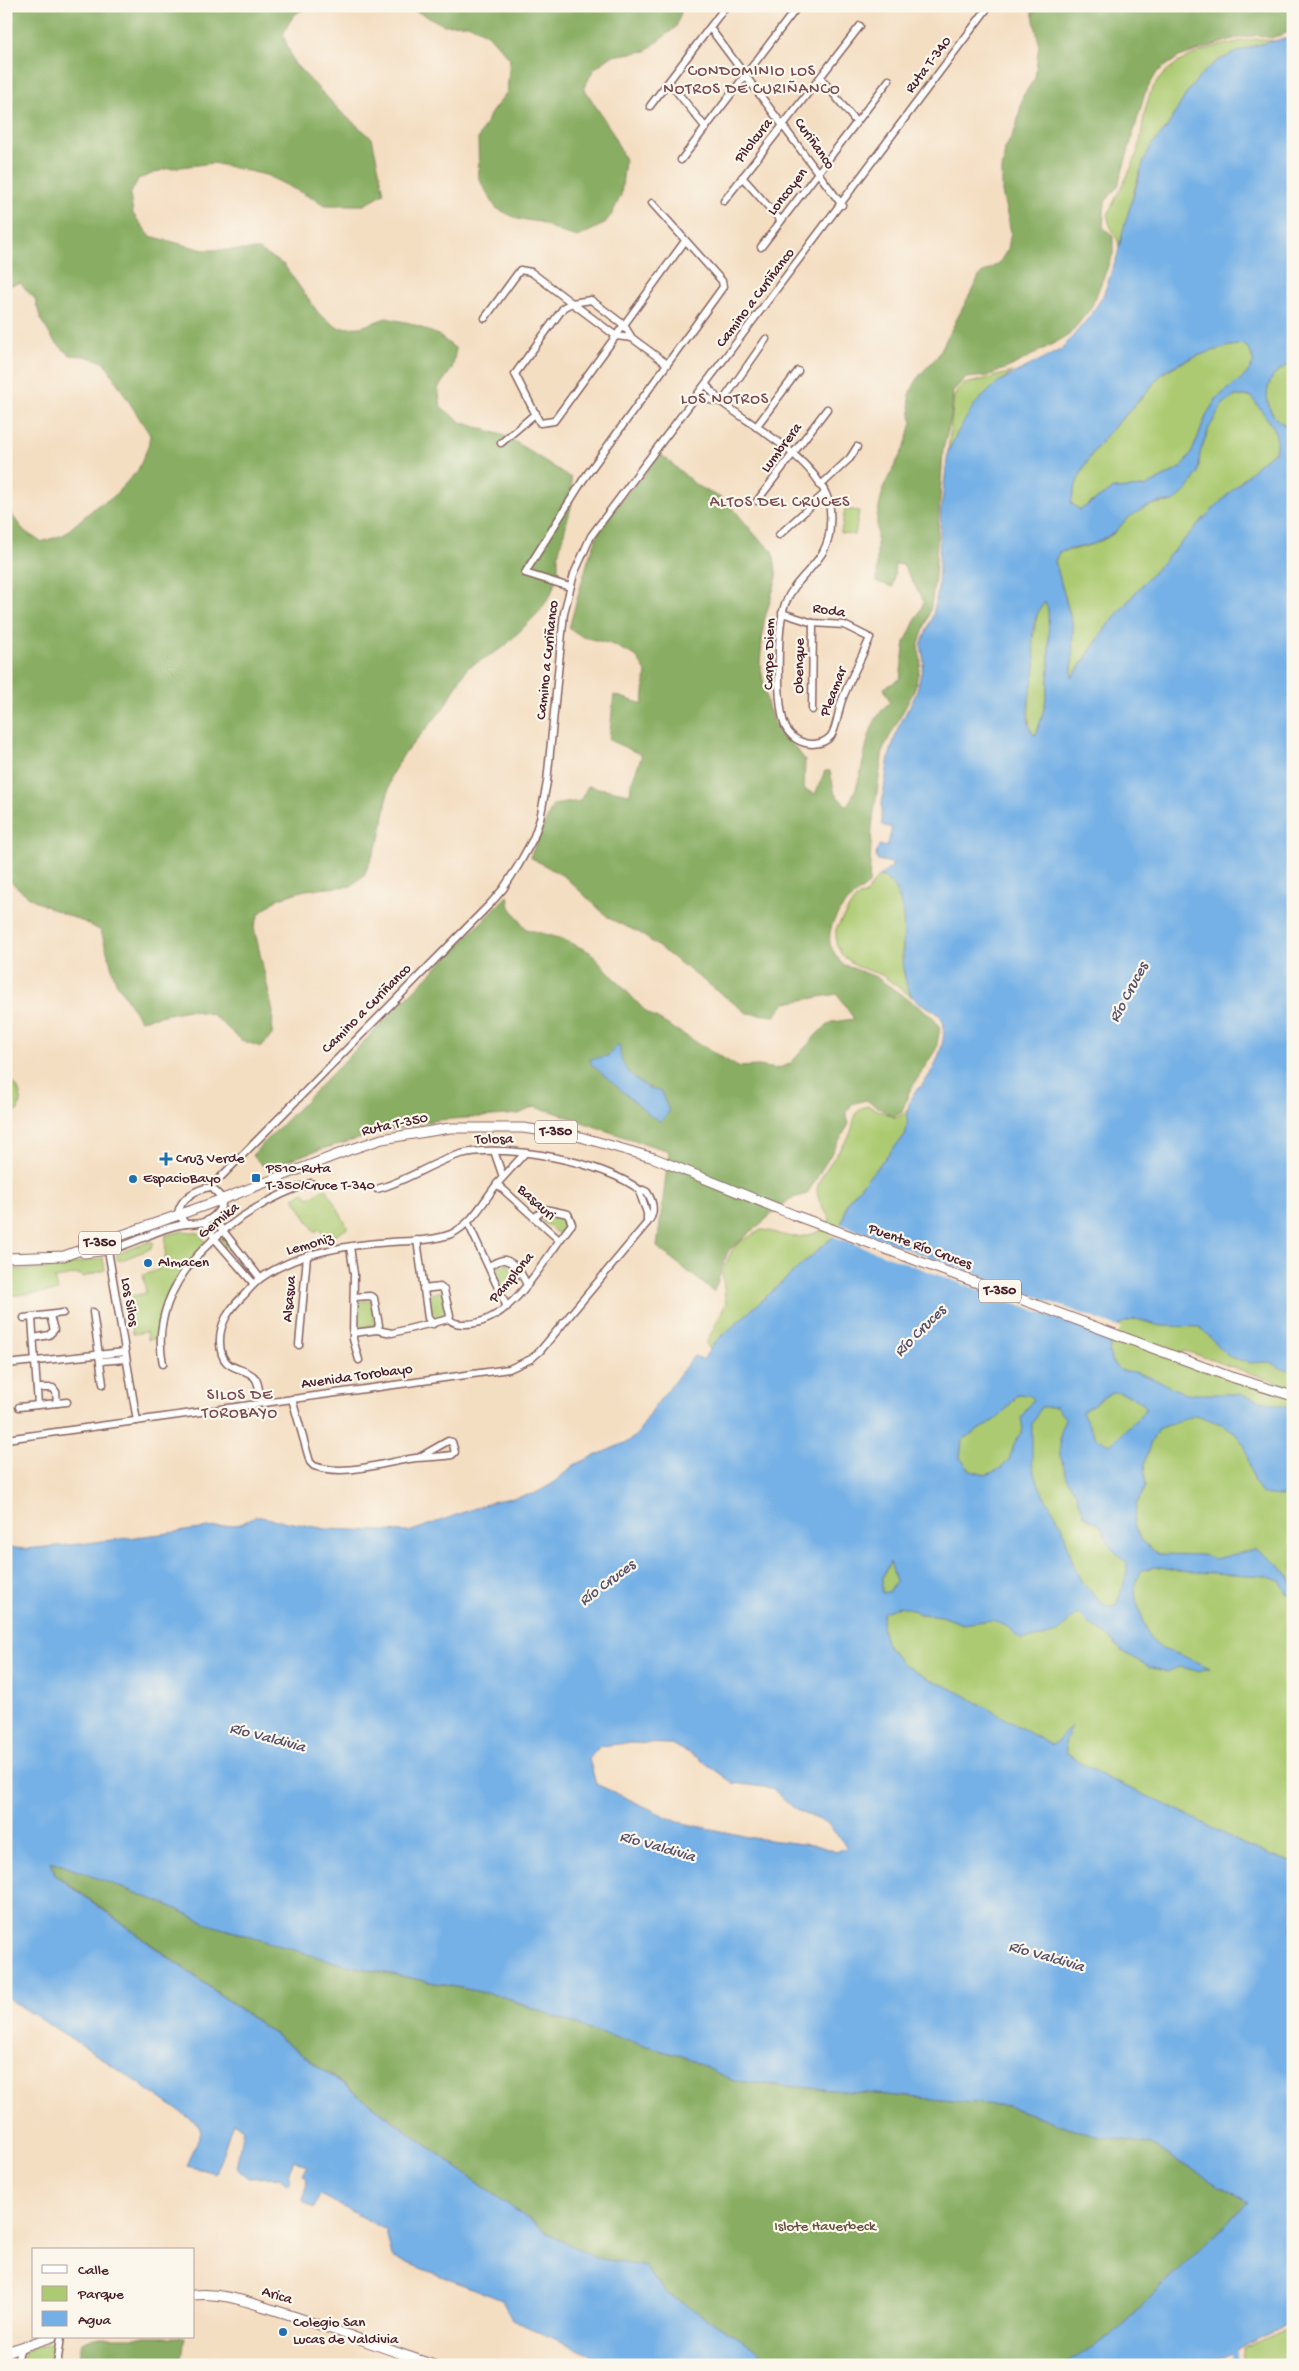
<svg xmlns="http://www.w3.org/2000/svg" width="1299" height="2371" font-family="'Gochi Hand',sans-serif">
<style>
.green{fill:#acca71;stroke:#7b744e}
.forest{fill:#89ae63;stroke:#6a6647}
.water{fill:#74b0e6;stroke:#5f6888;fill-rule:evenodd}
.pier{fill:#f4dec2}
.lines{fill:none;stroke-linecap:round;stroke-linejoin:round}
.canal{stroke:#74b0e6;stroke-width:6}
.minor-casing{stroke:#866260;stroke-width:9}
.major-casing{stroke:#866260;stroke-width:11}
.minor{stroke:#fff;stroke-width:6}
.major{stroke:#fff;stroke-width:9}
.poi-dot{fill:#1f6fb2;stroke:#fbf7ec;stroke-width:2}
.labels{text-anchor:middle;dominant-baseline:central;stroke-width:4.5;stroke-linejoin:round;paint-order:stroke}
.shield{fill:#fbf7ec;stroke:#7f6065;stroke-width:1}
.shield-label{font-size:14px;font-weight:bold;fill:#4a1f2b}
.street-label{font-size:15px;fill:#4a1f2b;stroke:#fbf7ec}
.poi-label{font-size:15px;fill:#4a1f2b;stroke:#fbf7ec;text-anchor:start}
.park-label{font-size:15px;fill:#675240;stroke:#fbf7ec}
.neighbourhood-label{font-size:16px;letter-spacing:1px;fill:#7b4d53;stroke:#fbf7ec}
.water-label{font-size:16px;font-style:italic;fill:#59526c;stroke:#fbf7ec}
</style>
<rect width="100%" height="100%" fill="#fbf7ec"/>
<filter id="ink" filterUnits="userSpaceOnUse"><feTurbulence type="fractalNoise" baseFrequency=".02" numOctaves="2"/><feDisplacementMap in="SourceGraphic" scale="10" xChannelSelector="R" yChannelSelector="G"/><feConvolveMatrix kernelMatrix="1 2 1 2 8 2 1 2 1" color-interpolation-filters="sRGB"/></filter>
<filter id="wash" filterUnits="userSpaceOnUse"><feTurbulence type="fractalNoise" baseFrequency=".0096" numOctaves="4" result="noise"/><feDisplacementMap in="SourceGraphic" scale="20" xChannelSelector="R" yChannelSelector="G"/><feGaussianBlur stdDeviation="1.12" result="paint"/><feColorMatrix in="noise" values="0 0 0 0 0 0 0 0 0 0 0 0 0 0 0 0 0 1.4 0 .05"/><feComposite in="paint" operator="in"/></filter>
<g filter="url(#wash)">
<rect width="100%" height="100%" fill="#f4dec2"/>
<!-- green -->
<g class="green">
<path d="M1255,39L1276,41L1257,45L1217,61L1188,91L1166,129L1151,146L1138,177L1119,247C1118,234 1108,229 1108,215C1116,194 1130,175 1137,153C1143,136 1142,117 1148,100C1161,57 1215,45 1255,39Z"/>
<path d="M1244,344L1250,351L1254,362L1247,375L1217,398L1207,414L1192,452L1182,467L1145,487L1113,489L1080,510L1071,503C1080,457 1112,430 1142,398C1150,390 1156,377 1165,372C1184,360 1221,345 1244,344Z"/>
<path d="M1293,362V427C1268,424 1259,390 1276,373C1280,369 1287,366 1293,362Z"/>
<path d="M1013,372C985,390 963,422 948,451L954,397L959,388L965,384Z"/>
<path d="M1235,396H1251L1274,428L1278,441L1275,452L1262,461L1209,513L1148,578L1107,626L1071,679L1073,626L1055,561L1059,552C1078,549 1098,545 1114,533C1119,529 1122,523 1127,518C1140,507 1157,502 1174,502L1198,472L1200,453L1209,428L1223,404Z"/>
<polygon points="845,509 859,511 855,535 841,533"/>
<path d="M1045,602L1048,609C1049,653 1053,695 1035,736L1029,729V689L1035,665L1032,643L1038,611Z"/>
<path d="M878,877H885C900,891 905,912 904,931C904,940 901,950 902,959C902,972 907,985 912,997L882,975L856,966L842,955L836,943V929L851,905L859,896L865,895Z"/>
<polygon points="1293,979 1293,1388 1189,1352 1183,1351 1179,1359 1293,1397 1293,1863 1229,1840 1106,1778 896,1664 880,1648 881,1574 964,1463 960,1458 961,1441 971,1433 986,1426 1013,1401"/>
<path d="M6,1079C20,1084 23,1097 18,1110L6,1119Z"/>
<path d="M868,1106L896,1118L905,1113L909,1107V1124L905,1135L847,1202L843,1220L833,1237L714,1344L710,1349L706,1344L726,1303L722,1274L731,1252L738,1243L761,1230C771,1230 779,1235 788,1236C801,1239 828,1233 830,1219C825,1210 817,1201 817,1190C817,1177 842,1149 849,1136C856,1124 851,1109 868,1106Z"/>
<polygon points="326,1188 348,1228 327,1241 320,1229 315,1232 294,1198 304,1192 308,1198"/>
<polygon points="545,1212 567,1217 570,1223 562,1232 557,1233 540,1219 539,1216"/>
<path d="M184,1231L199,1233L206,1243C178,1276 161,1293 157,1338L148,1340L146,1332L133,1334L128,1297L146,1293L143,1275L158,1270V1266L165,1264L166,1235Z"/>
<polygon points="224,1235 251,1272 249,1274 219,1239"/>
<polygon points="151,1241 154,1243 150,1249 119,1261 117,1259 117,1254"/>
<polygon points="103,1258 105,1270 83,1277 78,1274 54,1279 58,1291 6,1296 6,1270 51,1268"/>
<polygon points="506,1263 520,1275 521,1279 509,1293 502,1289 496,1272 499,1266"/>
<polygon points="440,1291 442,1293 448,1315 434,1320 431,1319 427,1295"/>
<polygon points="371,1300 375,1325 357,1328 356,1302"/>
<polygon points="1293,2326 1293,2365 1245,2365 1243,2349"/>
<polygon points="56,2341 58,2344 54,2365 21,2365 25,2351"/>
</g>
<!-- forest -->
<g class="forest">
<path d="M6,6H321C297,9 293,13 283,35L294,63L343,114L372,138L384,193L364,205H326L266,175L213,163L165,169L138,179L130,195L133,214L150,236L204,250H259L284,265L319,314L338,328L361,327L386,318L410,323L438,335L456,349L452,369L438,388L441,407L461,422L508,437L571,478L572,503L558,555V573L551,594L540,611L504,647L467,668L443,709L404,754L391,775L380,839L364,875L351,886L305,890L279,898L260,913L254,927L273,1012L272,1035L261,1047L241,1040L212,1014L188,1010L140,1020L116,982L101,931C80,918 56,913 34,900C24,894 15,885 6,878V507L24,531L41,542L63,535L98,505L112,498L138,470L148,447L150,435L104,362L85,356L70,355L54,341L41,320L35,299L20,283L6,286Z"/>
<polygon points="406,6 683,6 676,27 646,51 612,56 594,69 584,88 611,130 625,160 621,195 612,214 604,224 578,237 560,232 540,222 518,219 496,208 479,179 478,139 491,113 507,92 510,59 488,34 468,24 444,25"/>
<path d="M1031,6H1293V31L1271,38L1258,35L1233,39L1179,57L1157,72L1145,93L1118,186L1105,202L1103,227L1113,236V254L1091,308L1069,335L1012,366L987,376L966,378L953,391L951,417L943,450L935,577L931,607L918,647L921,661L914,691L883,749L872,827L869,884C851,897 826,918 830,944C832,950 838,959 842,964L876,977L932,1016L940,1028L936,1049L909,1092L902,1112L894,1117L866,1100L852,1104L846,1113L849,1124L807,1194L790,1199L728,1251L714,1292L657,1247L669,1151L627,1138L551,1111L534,1107L519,1114L438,1120L394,1129L315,1151L265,1168L252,1155L508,895L510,907L526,929L562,939L590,952L646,1012L738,1067L759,1066L776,1069L790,1064L818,1033L832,1022L854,1019L837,994L785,1003L775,1016L747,1013L640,933L610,919L565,877L530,857L553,805L580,801L588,786L630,794L631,784L642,755L609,740L614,695L643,704L646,672L636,656L611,644L583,637L569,628L588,560L603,522L661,454L696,485L727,501L756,536L773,551L777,577L764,621L760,663L768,707L778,731L796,748L805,760L804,789L815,794L825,771H830L835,794L847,806C850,800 854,794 856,788C867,758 864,724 890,702L884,688L900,679L905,642L924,602L903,565L895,564L893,587L877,582V516L884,486L905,446L912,423L909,395L919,376L937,357L980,275L999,263L1008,249L1011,232L1002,192V171L1005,149L1016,128L1023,96L1035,78L1039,43Z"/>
<path d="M51,1861L168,1905L211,1925L341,1964L501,1996L593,2031L680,2055L734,2081L1008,2106L1091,2135L1149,2144L1248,2202L1113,2334C1097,2346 1080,2352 1066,2365H773L752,2346L666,2293L646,2267L596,2258L550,2235L55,1874Z"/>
<polygon points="94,2337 185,2337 181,2365 77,2365 82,2342"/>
</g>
<!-- water -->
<g class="water">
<path d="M1293,37V362C1287,366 1280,369 1276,373C1259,390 1268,424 1293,427V1370L1281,1369L1271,1362L1249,1363L1228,1356L1200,1327L1160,1326L1136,1319L1125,1322L1120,1324L1113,1336L1109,1352L1112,1362L1120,1370L1135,1372L1152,1378L1186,1394H1238L1293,1409V1480L1288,1486L1289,1497L1262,1494L1253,1480L1245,1447L1236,1433L1224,1425L1196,1415L1158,1429L1150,1445L1144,1464L1146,1487L1137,1503L1133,1526L1143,1542L1158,1554L1202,1555L1215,1559L1255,1549C1267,1555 1289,1571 1293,1585C1294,1588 1293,1593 1293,1597L1287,1593L1281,1582L1266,1576L1177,1571L1155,1567L1142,1570L1135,1584L1136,1600L1150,1639L1162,1649L1181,1655L1210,1668L1198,1671L1179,1667L1167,1672L1149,1667L1122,1651L1106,1634L1088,1623L1079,1614C1070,1618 1067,1625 1060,1630C1050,1638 1032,1638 1020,1639L1008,1627L992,1620L962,1624L942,1616L920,1614L908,1608L899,1606L883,1613C881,1624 883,1639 890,1649C907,1675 940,1681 964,1695C993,1711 1022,1729 1051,1745L1056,1743L1072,1725L1065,1743L1067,1754L1107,1778L1180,1811L1243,1844L1293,1863V2321L1208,2365H1066C1080,2352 1097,2346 1113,2334L1248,2202L1149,2144L1091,2135L1008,2106L734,2081L680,2055L593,2031L501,1996L341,1964L211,1925L168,1905L51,1861L55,1875L550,2235L596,2258L646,2267L666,2293L752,2346L773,2365H614L512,2320L502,2300L392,2257L386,2230L320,2195L314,2208L303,2201L307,2178L303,2175L307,2167L294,2160L289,2171L291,2182L287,2185L280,2177L248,2178L236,2168L243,2129L233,2122L216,2173L187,2166L201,2132L198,2124L88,2049L6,1997V1547L25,1549L80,1544L241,1524L255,1516L326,1529L409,1532L495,1501L534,1494L552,1484L574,1465L627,1442L637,1435L655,1406L694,1356L703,1360L713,1344L833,1237L843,1220L847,1202L905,1135C909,1123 906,1109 911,1098C915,1091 922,1086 926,1080C936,1067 945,1043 944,1026C943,1008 917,1007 910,993C892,953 919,909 885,877H878L892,867V863L877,860L876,855L879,845L887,847L892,828L882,825V803L889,757L898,728L916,694L924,661L921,645L933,615L938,590L941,511L948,451L959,430L974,405L998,382L1062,349L1091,315L1103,296L1117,257L1124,227L1144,160L1151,146L1166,129L1188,91L1201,75L1217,61L1237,52L1257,45ZM1244,344L1250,351L1254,362L1246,375L1217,398L1207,414L1192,452L1182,467L1145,487L1113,489L1080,510L1071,503C1080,457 1112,430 1142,397C1149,390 1155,381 1162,374C1174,362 1226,345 1244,344ZM1235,396H1251L1274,428L1277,441L1275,452L1262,461L1209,513L1148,578L1107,626L1072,678L1073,626L1055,561L1059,552L1094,544L1114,533L1128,518L1144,508L1160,502H1174L1188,489L1198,472L1200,453L1209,428L1223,404ZM1045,602L1048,609C1049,653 1053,696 1035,736C1019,717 1034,687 1035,665C1036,659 1033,652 1033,646C1031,630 1035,614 1045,602ZM1112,1392C1123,1392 1140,1398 1146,1408C1141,1417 1135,1420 1127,1428C1121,1434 1118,1440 1110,1444L1096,1438L1082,1412ZM1017,1394L1028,1395L1033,1399L1021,1418L1023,1429L1014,1444L1009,1460L1001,1468L986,1475L971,1471L960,1458L962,1441C969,1434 977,1431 986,1426C1000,1419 1009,1407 1017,1394ZM1041,1407H1056L1065,1418L1060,1436V1455L1068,1481L1077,1494L1084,1515L1101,1526L1112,1549L1127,1563V1575L1116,1606L1107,1607L1082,1583L1073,1564L1062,1525L1044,1496L1035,1476L1032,1462V1424ZM890,1562L896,1582L890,1591L882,1593V1578ZM628,1743L671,1744L697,1757L733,1783L772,1788L796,1810L827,1823L847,1847L836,1852L819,1846L753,1838L678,1822L596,1784L589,1759L600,1746Z"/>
<path d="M617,1045L620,1046C618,1069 640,1087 661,1092L669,1111L665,1118L660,1121L651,1116L592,1065L590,1059L608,1056Z"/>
</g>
<!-- pier -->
<polygon class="pier" points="838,1223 1121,1328 1115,1340 830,1235"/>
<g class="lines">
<!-- canal -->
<polyline class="canal" points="1230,2344 1236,2359"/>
</g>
</g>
<g filter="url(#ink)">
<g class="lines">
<defs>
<g id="minor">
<polyline points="710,28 842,205"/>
<polyline points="821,78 856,122"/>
<polyline points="669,82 706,128"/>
<polyline points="650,106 726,6"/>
<polyline points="681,160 798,6"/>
<polyline points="742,177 781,221"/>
<polyline points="724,201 860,26"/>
<polyline points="761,247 889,80"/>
<polyline points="485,318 520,270 531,272 572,303 564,307 515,374 540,423 554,421 685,241"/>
<polyline points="632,338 616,336 572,303 591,300 624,325 632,338 667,364"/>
<path d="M706,385C712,391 717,399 724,404C756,428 809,456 826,494C830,503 831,514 830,524C830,563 798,571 785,604C777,626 776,707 786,728C788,732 792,736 796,739C807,746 822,746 831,736C837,728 838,711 842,700C850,679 861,659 870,638L844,625L813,623L782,613"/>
<polyline points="699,394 711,400 722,402"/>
<polyline points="722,402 766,339"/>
<polyline points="756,427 798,371"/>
<polyline points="501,443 536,413"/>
<polyline points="820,486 850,458 857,447"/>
<polyline points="757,501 827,409"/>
<polyline points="779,535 825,493"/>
<polyline points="570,587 525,573 583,480 723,287 722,281 652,203"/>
<polyline points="812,710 813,623"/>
<polyline points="494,1151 503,1177"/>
<polyline points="497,1184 559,1240"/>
<path d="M377,1189C408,1181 432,1162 461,1154C506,1143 606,1162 641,1191"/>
<path d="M643,1190L647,1192C654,1203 656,1213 647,1223V1213L640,1194Z"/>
<polyline points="214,1216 217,1223 260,1278"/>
<polyline points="205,1222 215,1239 254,1284"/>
<polyline points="468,1223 507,1307"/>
<path d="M186,1224L178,1214C180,1198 196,1189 211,1187L490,904L503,889L518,866L533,839L540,819L547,782L564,613L574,574L591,536L989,6"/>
<polyline points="417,1240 428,1318 433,1324"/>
<polyline points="350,1247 354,1274 353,1339 359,1360"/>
<path d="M489,1266C493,1264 500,1259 505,1260C516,1263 523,1276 527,1285"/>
<polyline points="423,1289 440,1287 444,1290 450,1315 449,1319"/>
<polyline points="354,1297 370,1296 374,1298 379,1325 377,1330"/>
<polyline points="93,1312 103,1384"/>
<polyline points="24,1318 63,1313"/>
<polyline points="32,1318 38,1405"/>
<path d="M449,1319C454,1324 459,1324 466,1324C513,1324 545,1256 572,1224L568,1214L545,1209L535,1217"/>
<polyline points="353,1333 377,1330 392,1333 449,1319"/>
<polyline points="34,1338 49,1335 54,1330 50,1316"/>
<polyline points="299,1345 307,1256"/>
<polyline points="101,1361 126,1359"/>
<polyline points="6,1364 125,1352"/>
<path d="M163,1364C145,1277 237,1207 311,1183"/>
<polyline points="37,1388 53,1388 56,1392 57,1403"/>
<path d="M292,1399L310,1462L314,1466C346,1477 384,1462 416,1458C428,1457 440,1457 452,1455L455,1452L452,1442L448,1441L418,1458"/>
<path d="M261,1403C259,1395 260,1384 255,1378C245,1365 221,1374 220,1343C219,1324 229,1310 242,1297C248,1291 254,1283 261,1278C298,1252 347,1245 391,1242C410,1241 433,1241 451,1234C472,1224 483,1202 497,1184C506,1174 516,1163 525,1153"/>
<polyline points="19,1407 67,1402"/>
<path d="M137,1421L108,1250C134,1245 159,1227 186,1224C194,1223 200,1225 208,1220C217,1215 222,1208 223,1199L211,1187"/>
<polyline points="6,1439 509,1369 531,1359 540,1351 647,1223"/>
<polyline points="16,2365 21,2347"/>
<polyline points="57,2365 61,2337"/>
</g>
<g id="major">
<polyline points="84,1253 108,1250"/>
<polyline points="6,1258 64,1256 223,1199 349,1150 382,1139 450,1128 523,1128 577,1136 654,1158 794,1215 1228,1376 1293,1396"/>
<path d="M194,2295C219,2292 245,2301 268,2308C324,2325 379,2347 434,2365"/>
<polyline points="6,2352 52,2337"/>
</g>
</defs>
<!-- minor casing -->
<use href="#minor" class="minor-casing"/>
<!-- major casing -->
<use href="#major" class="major-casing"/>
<!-- minor -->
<use href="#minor" class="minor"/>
<!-- major -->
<use href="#major" class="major"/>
</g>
</g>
<!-- markers -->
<g class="poi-dot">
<path d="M163.5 1151.5h5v5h5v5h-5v5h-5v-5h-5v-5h5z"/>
<rect x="251" y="1173" width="10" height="10" rx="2.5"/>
<circle cx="133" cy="1179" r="5"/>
<circle cx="148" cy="1263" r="5"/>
<circle cx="283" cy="2332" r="5"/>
</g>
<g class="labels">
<!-- shield labels -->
<g class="shield">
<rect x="535" y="1120.5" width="42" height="23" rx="4"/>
<rect x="79" y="1231.5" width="42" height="23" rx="4"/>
<rect x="979" y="1279.5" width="42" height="23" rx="4"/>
</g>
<g class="shield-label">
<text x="556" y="1132">T-350</text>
<text x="100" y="1243">T-350</text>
<text x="1000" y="1291">T-350</text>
</g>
<!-- street labels -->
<g class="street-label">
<text transform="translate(929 65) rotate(-53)">Ruta T-340</text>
<text transform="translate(754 141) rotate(-52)">Pilolcura</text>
<text transform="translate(814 144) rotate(55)">Curiñanco</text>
<text transform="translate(788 192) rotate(-52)">Loncoyen</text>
<text transform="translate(756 298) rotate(-53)">Camino a Curiñanco</text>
<text transform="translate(782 448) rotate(-53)">Lumbrera</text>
<text transform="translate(829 611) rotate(9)">Roda</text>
<text transform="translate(770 654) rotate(-89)">Carpe Diem</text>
<text transform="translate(548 660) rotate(-84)">Camino a Curiñanco</text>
<text transform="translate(800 666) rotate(-89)">Obenque</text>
<text transform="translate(834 692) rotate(-69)">Pleamar</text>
<text transform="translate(367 1009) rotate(-45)">Camino a Curiñanco</text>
<text transform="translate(395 1125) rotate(-12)">Ruta T-350</text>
<text transform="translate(494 1140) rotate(-1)">Tolosa</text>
<text transform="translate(536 1203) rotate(42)">Basauri</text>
<text transform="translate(219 1221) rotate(-39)">Gernika</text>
<text transform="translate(310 1245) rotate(-16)">Lemoniz</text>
<text transform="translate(920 1247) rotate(20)">Puente Río Cruces</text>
<text transform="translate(512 1278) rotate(-50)">Pamplona</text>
<text transform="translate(290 1299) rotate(-85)">Alsasua</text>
<text transform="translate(129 1302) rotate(80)">Los Silos</text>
<text transform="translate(357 1377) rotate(-8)">Avenida Torobayo</text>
<text transform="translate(277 2296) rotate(17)">Arica</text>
</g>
<!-- poi labels -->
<g class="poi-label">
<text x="176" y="1159">Cruz Verde</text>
<text x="266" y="1169">P510-Ruta<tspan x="266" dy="17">T-350/Cruce T-340</tspan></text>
<text x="143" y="1179">EspacioBayo</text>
<text x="158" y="1263">Almacen</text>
<text x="293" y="2323">Colegio San<tspan x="293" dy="17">Lucas de Valdivia</tspan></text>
</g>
<!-- park labels -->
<g class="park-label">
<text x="825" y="2227">Islote Haverbeck</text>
</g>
<!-- neighbourhood labels -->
<g class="neighbourhood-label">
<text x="752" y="72">CONDOMINIO LOS<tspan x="752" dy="18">NOTROS DE CURIÑANCO</tspan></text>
<text x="725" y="400">LOS NOTROS</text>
<text x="780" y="503">ALTOS DEL CRUCES</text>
<text x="240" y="1396">SILOS DE<tspan x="240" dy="18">TOROBAYO</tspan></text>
</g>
<!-- water labels -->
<g class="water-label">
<text transform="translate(1130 993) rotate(-62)">Río Cruces</text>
<text transform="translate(921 1332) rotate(-45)">Río Cruces</text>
<text transform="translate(608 1584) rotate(-37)">Río Cruces</text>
<text transform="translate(267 1739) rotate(15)">Río Valdivia</text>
<text transform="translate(657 1848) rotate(16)">Río Valdivia</text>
<text transform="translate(1046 1958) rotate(16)">Río Valdivia</text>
</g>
</g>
<!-- margin -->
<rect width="1299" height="2371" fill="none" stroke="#fbf7ec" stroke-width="25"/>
<!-- legend -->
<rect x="32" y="2248" width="162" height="90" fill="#fbf7ec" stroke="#b4a19f"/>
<rect x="42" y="2265" width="25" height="8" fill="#ffffff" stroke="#b4a19f"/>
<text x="78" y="2274" font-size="15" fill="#4a1f2b">Calle</text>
<rect x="42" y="2286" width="25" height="15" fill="#acca71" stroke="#b4a19f"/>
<text x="78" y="2298" font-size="15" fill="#4a1f2b">Parque</text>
<rect x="42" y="2311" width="25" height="15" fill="#74b0e6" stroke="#b4a19f"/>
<text x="78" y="2324" font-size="15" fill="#4a1f2b">Agua</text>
</svg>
